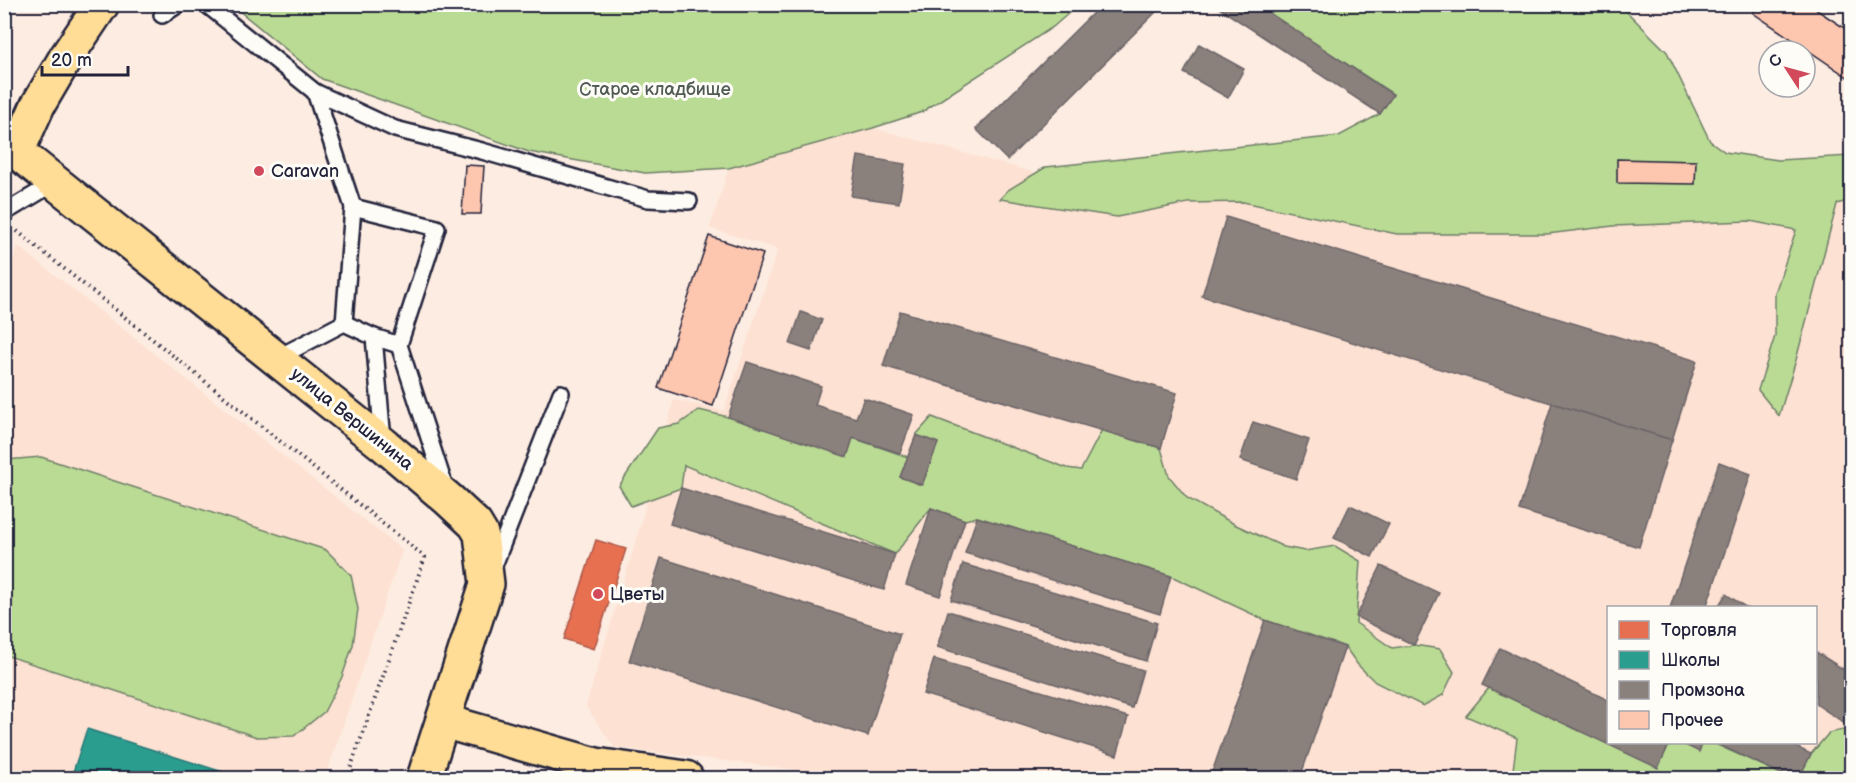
<svg xmlns="http://www.w3.org/2000/svg" width="1856" height="783" font-family="'Balsamiq Sans',sans-serif">
<style>
.built{fill:#fde1d2;fill-rule:evenodd}
.green{fill:#badb94;stroke:#6e7e68;stroke-width:1.5}
.shops{fill:#e76f51;stroke:#ac584a;stroke-width:1.5}
.schools{fill:#2a9d8f;stroke:#287876;stroke-width:1.5}
.industry{fill:#8a817c;stroke:#6b6468;stroke-width:1.5}
.building{fill:#fdc6af;stroke:#22223b;stroke-width:1.5}
.lines{fill:none;stroke-linecap:round;stroke-linejoin:round}
.service-casing{stroke:#22223b;stroke-width:20}
.primary-casing{stroke:#22223b;stroke-width:38}
.path{stroke:#22223b;stroke-width:4;stroke-dasharray:1.5 4.5;stroke-linecap:butt}
.service{stroke:#fdfcf7;stroke-width:15}
.primary{stroke:#ffdd96;stroke-width:33}
.poi-dot{fill:#d1495b;stroke:#fdfcf7;stroke-width:2}
.labels{text-anchor:middle;dominant-baseline:central;stroke-width:6;stroke-linejoin:round;paint-order:stroke}
.park-label{font-size:18px;fill:#505a56;stroke:#fdfcf7}
.poi-label{font-size:18px;fill:#22223b;stroke:#fdfcf7;text-anchor:start}
.street-label{font-size:18px;fill:#22223b;stroke:#fdfcf7}
</style>
<rect width="100%" height="100%" fill="#fdece1"/>
<filter id="ink" filterUnits="userSpaceOnUse"><feTurbulence type="fractalNoise" baseFrequency=".0167" numOctaves="2"/><feDisplacementMap in="SourceGraphic" scale="12" xChannelSelector="R" yChannelSelector="G"/><feConvolveMatrix kernelMatrix="1 2 1 2 8 2 1 2 1" color-interpolation-filters="sRGB"/></filter>
<g filter="url(#ink)">
<!-- built -->
<g class="built">
<path d="M873,128L1058,179L1851,189V778H863L614,747L586,706L637,538L674,400L724,411L778,249L710,228L729,168ZM1608,608H1816V742H1608Z"/>
<polygon points="18,246 402,550 325,778 5,778 4,285"/>
</g>
<!-- green -->
<g class="green">
<polygon points="232,5 1078,5 1053,27 922,112 873,128 729,168 645,173 529,152 322,79"/>
<polygon points="1256,5 1620,5 1667,52 1710,141 1725,152 1778,160 1851,156 1851,200 1837,204 1796,360 1779,416 1758,390 1775,336 1775,293 1796,230 1750,221 1613,226 1547,234 1397,234 1243,202 1188,203 1117,217 1000,199 1008,190 1046,167 1339,136 1380,114 1393,94"/>
<polygon points="699,410 728,417 847,456 853,438 908,457 900,477 922,485 938,443 916,435 932,417 1067,468 1081,470 1102,430 1161,448 1169,476 1187,498 1236,525 1284,547 1305,551 1335,546 1360,561 1356,623 1392,648 1414,645 1440,649 1454,672 1443,695 1423,706 1375,682 1358,665 1345,647 1265,620 1171,576 977,517 965,520 931,508 895,554 684,465 681,488 631,506 619,486 658,428 679,424"/>
<polygon points="41,457 326,550 351,575 358,609 353,645 342,677 324,712 294,736 257,737 5,655 5,461 7,460"/>
<polygon points="1489,688 1658,767 1670,743 1680,743 1699,751 1703,743 1713,743 1790,778 1528,778 1513,770 1517,738 1466,716"/>
<polygon points="1851,728 1851,778 1799,778 1811,754 1829,733"/>
</g>
<!-- shops -->
<polygon class="shops" points="596,540 626,549 594,649 564,639"/>
<!-- schools -->
<polygon class="schools" points="87,729 242,778 71,778"/>
<!-- industry -->
<g class="industry">
<polygon points="1102,4 1164,4 1007,160 976,129"/>
<polygon points="1213,4 1256,4 1393,95 1380,114"/>
<polygon points="1199,44 1244,69 1228,98 1184,73"/>
<polygon points="858,156 905,164 899,203 851,196"/>
<polygon points="1226,217 1697,361 1672,440 1202,296"/>
<polygon points="900,311 1177,393 1161,448 883,366"/>
<polygon points="801,312 822,320 811,351 790,344"/>
<polygon points="747,362 821,386 815,405 856,418 864,398 914,415 900,453 853,438 847,457 728,417"/>
<polygon points="1552,403 1672,440 1639,547 1519,510"/>
<polygon points="1253,422 1309,440 1296,479 1240,460"/>
<polygon points="916,435 938,443 922,485 900,477"/>
<polygon points="1719,462 1751,474 1706,608 1670,608"/>
<polygon points="681,488 895,554 884,590 670,524"/>
<polygon points="1350,505 1389,524 1372,557 1334,538"/>
<polygon points="931,508 965,520 940,596 906,585"/>
<polygon points="977,517 1171,576 1160,614 965,553"/>
<polygon points="661,558 900,634 868,736 629,661"/>
<polygon points="963,564 1157,623 1146,661 951,600"/>
<polygon points="1381,566 1439,593 1414,645 1356,617"/>
<polygon points="1726,594 1747,608 1717,608"/>
<polygon points="948,611 1143,670 1132,708 937,647"/>
<polygon points="1265,620 1345,647 1300,778 1210,778"/>
<polygon points="1500,648 1608,700 1608,742 1670,742 1658,768 1482,685"/>
<polygon points="1816,652 1852,675 1852,728 1816,704"/>
<polygon points="934,659 1128,717 1117,755 923,694"/>
<polygon points="1680,742 1703,742 1699,752"/>
<polygon points="1713,742 1786,742 1811,754 1799,778 1790,778"/>
</g>
<!-- building -->
<g class="building">
<polygon points="1758,4 1808,4 1852,33 1852,80 1753,13"/>
<polygon points="1617,159 1696,161 1695,184 1617,183"/>
<polygon points="465,165 484,166 481,214 462,214"/>
<polygon points="709,236 763,254 713,406 658,388"/>
</g>
<g class="lines">
<defs>
<g id="service">
<polyline points="206,4 315,92 353,207 344,323"/>
<polyline points="162,15 179,4"/>
<polyline points="315,92 395,129 482,151 648,199 689,201"/>
<polyline points="353,207 437,228 399,345"/>
<polyline points="4,213 54,183"/>
<polyline points="374,337 383,441"/>
<polyline points="277,358 344,323 374,337 399,345 445,487"/>
<polyline points="493,568 561,393"/>
</g>
<g id="primary">
<polyline points="102,4 65,59 38,105 17,152 383,444 448,499 475,524 481,534 487,584 424,778"/>
<polyline points="443,721 596,765 686,778"/>
</g>
</defs>
<!-- service casing -->
<use href="#service" class="service-casing"/>
<!-- primary casing -->
<use href="#primary" class="primary-casing"/>
<!-- path -->
<polyline class="path" points="17,231 425,557 347,778"/>
<!-- service -->
<use href="#service" class="service"/>
<!-- primary -->
<use href="#primary" class="primary"/>
</g>
</g>
<!-- markers -->
<g class="poi-dot">
<circle cx="259" cy="171" r="6"/>
<circle cx="598" cy="594" r="6"/>
</g>
<g class="labels">
<!-- park labels -->
<g class="park-label">
<text x="655" y="89">Старое кладбище</text>
</g>
<!-- poi labels -->
<g class="poi-label">
<text x="271" y="171">Caravan</text>
<text x="610" y="594">Цветы</text>
</g>
<!-- street labels -->
<g class="street-label">
<text transform="translate(352 419) rotate(39)">улица Вершинина</text>
</g>
</g>
<!-- margin -->
<rect width="1856" height="783" fill="none" stroke="#fdfcf7" stroke-width="24"/>
<rect x="12" y="12" width="1832" height="759" fill="none" stroke="#22223b" stroke-width="2" filter="url(#ink)"/>
<!-- legend -->
<rect x="1607" y="606" width="210" height="138" fill="#fdfcf7" stroke="#a5a5ac" stroke-width="1.5"/>
<rect x="1619" y="621" width="30" height="18" fill="#e76f51" stroke="#a5a5ac" stroke-width="1.5"/>
<text x="1661" y="636" font-size="18" fill="#22223b">Торговля</text>
<rect x="1619" y="651" width="30" height="18" fill="#2a9d8f" stroke="#a5a5ac" stroke-width="1.5"/>
<text x="1661" y="666" font-size="18" fill="#22223b">Школы</text>
<rect x="1619" y="681" width="30" height="18" fill="#8a817c" stroke="#a5a5ac" stroke-width="1.5"/>
<text x="1661" y="696" font-size="18" fill="#22223b">Промзона</text>
<rect x="1619" y="711" width="30" height="18" fill="#fdc6af" stroke="#a5a5ac" stroke-width="1.5"/>
<text x="1661" y="726" font-size="18" fill="#22223b">Прочее</text>
<!-- north arrow -->
<g transform="translate(1787 69) rotate(306)"><circle r="28" fill="#fdfcf7" stroke="#a5a5ac" stroke-width="1.5"/>
<path d="M0-4.5L10 22L0 15L-10 22Z" fill="#d1495b"/>
<text y="-9" font-size="16" font-weight="bold" text-anchor="middle" fill="#22223b">С</text>
</g>
<!-- scale -->
<path d="M42 66v9h86v-9" fill="none" stroke="#22223b" stroke-width="3"/>
<text x="51" y="66" font-size="18" fill="#22223b" stroke="#fdfcf7" stroke-width="4.5" paint-order="stroke">20 m</text>
</svg>
